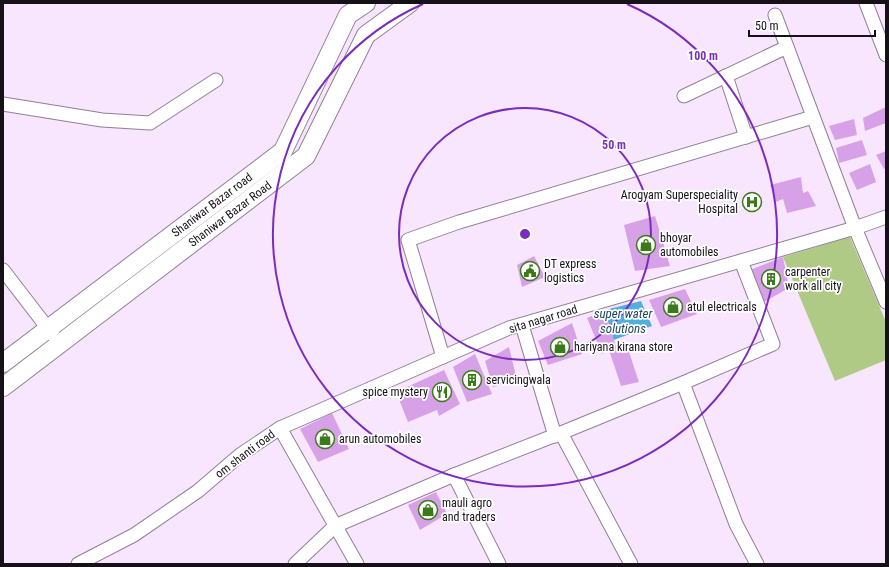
<svg xmlns="http://www.w3.org/2000/svg" width="889" height="567" font-family="'Roboto Condensed',sans-serif">
<style>
.green{fill:#afca84}
.water{fill:#51afe0}
.building{fill:#d7a1e8}
.lines{fill:none;stroke-linecap:round;stroke-linejoin:round}
.street-casing{stroke:#908095;stroke-width:15}
.secondary-casing{stroke:#908095;stroke-width:20}
.street{stroke:#fff;stroke-width:13}
.secondary{stroke:#fff;stroke-width:18}
.ring{fill:none;stroke:#7b2cbf;stroke-width:2}
.labels{text-anchor:middle;dominant-baseline:central;stroke-width:3.5;stroke-linejoin:round;paint-order:stroke}
.poi-label{font-size:12px;fill:#161017;stroke:#fff;text-anchor:start}
.street-label{font-size:12px;fill:#161017;stroke:#fff}
.water-label{font-size:13px;font-style:italic;fill:#1f475c;stroke:#fff}
.centre{fill:#7b2cbf;stroke:#fff;stroke-width:2}
.ring-label{font-size:12px;text-anchor:middle;font-weight:bold;fill:#7b2cbf;stroke:#fff;stroke-width:3.5;stroke-linejoin:round;paint-order:stroke}
</style>
<rect width="100%" height="100%" fill="#f8e6fe"/>
<!-- green -->
<polygon class="green" points="850,237 886,322 886,360 835,381 783,257"/>
<!-- water -->
<polygon class="water" points="641,301 652,326 608,342 605,310"/>
<!-- building -->
<g class="building">
<polygon points="886,107 886,123 865,131 863,118"/>
<polygon points="854,119 857,135 835,140 829,126"/>
<polygon points="862,140 867,155 839,163 836,148"/>
<polygon points="886,151 886,168 884,169 876,155"/>
<polygon points="870,164 876,182 857,190 849,173"/>
<polygon points="801,177 803,193 808,191 816,206 787,213 783,199 776,202 770,185"/>
<polygon points="655,216 670,266 635,271 624,225"/>
<polygon points="534,256 545,277 522,287 517,265"/>
<polygon points="783,257 789,288 764,302 750,270"/>
<polygon points="685,289 697,314 661,327 649,300"/>
<polygon points="605,310 616,347 626,343 639,382 621,386 609,350 602,354 587,318"/>
<polygon points="572,323 582,354 548,365 538,341"/>
<polygon points="509,347 517,380 493,387 485,361"/>
<polygon points="475,354 492,394 467,402 453,367"/>
<polygon points="444,370 460,404 439,416 437,410 408,422 396,392"/>
<polygon points="332,413 349,449 318,462 300,429"/>
<polygon points="436,492 447,514 420,530 408,505"/>
</g>
<g class="lines">
<defs>
<g id="street">
<polyline points="866,3 886,55"/>
<polyline points="775,15 855,228 886,302"/>
<polyline points="726,76 746,137"/>
<polyline points="684,96 787,47"/>
<polyline points="3,104 102,120 150,123 216,80"/>
<polyline points="3,270 53,335"/>
<polyline points="522,325 555,436"/>
<polyline points="443,357 408,240 459,222 813,117"/>
<polyline points="683,383 736,524 757,564"/>
<polyline points="280,428 509,328 855,228 886,217"/>
<polyline points="561,433 631,564"/>
<polyline points="454,475 499,564"/>
<polyline points="78,564 134,535 198,491 240,455 280,428 357,564"/>
<polyline points="295,564 335,526 454,475 561,433 683,383 773,344 741,261"/>
</g>
<g id="secondary">
<polyline points="3,363 283,151 348,15 366,3"/>
<polyline points="3,387 306,156 366,35 410,3"/>
</g>
</defs>
<!-- street casing -->
<use href="#street" class="street-casing"/>
<!-- secondary casing -->
<use href="#secondary" class="secondary-casing"/>
<!-- street -->
<use href="#street" class="street"/>
<!-- secondary -->
<use href="#secondary" class="secondary"/>
</g>
<!-- distance rings -->
<g class="ring">
<circle cx="525" cy="234" r="126"/>
<path d="M627 4A252 252 0 1 1 423 4"/>
</g>
<!-- icons -->
<defs>
<symbol id="hospital-ring" viewBox="-11 -11 22 22"><circle r="9.5" fill="#fff" stroke="#3a7a18" stroke-width="1.5"/><path d="M-5-5h3v3.5h4V-5h3V5h-3V1.5h-4V5h-3Z" fill="#3a7a18"/></symbol>
<symbol id="shop-ring" viewBox="-11 -11 22 22"><circle r="9.5" fill="#fff" stroke="#3a7a18" stroke-width="1.5"/><path d="M-5-2.5h2.3a2.7 3.5 0 0 1 5.4 0H5L5.5 6h-11ZM-1.5-2.5h3a1.5 2.3 0 0 0-3 0Z" fill="#3a7a18"/></symbol>
<symbol id="civic-ring" viewBox="-11 -11 22 22"><circle r="9.5" fill="#fff" stroke="#3a7a18" stroke-width="1.5"/><path d="M-.6-6.5H3V-4.5H.6V-3L4-1V1h2V6H-6V1h2V-1L-.6-3ZM-1.2 2.5V6h2.4V2.5Z" fill="#3a7a18"/></symbol>
<symbol id="building-ring" viewBox="-11 -11 22 22"><circle r="9.5" fill="#fff" stroke="#3a7a18" stroke-width="1.5"/><path d="M-4-6H4V6H1V3H-1V6H-4ZM-2.5-4.3h1.7v1.8h-1.7ZM.8-4.3h1.7v1.8H.8ZM-2.5-1h1.7V.8h-1.7ZM.8-1h1.7V.8H.8Z" fill="#3a7a18"/></symbol>
<symbol id="restaurant-ring" viewBox="-11 -11 22 22"><circle r="9.5" fill="#fff" stroke="#3a7a18" stroke-width="1.5"/><path d="M-5-6h1v4h1v-4h1v4h1v-4h1v5L-1.5 .5V6h-2V.5L-5-1ZM5-6V6H3V1.5H1.5Q1.5-4 5-6Z" fill="#3a7a18"/></symbol>
</defs>
<g fill-rule="evenodd">
<use href="#hospital-ring" x="741" y="191" width="22" height="22"/>
<use href="#shop-ring" x="635" y="234" width="22" height="22"/>
<use href="#civic-ring" x="519" y="260" width="22" height="22"/>
<use href="#building-ring" x="760" y="268" width="22" height="22"/>
<use href="#shop-ring" x="662" y="296" width="22" height="22"/>
<use href="#shop-ring" x="549" y="336" width="22" height="22"/>
<use href="#building-ring" x="461" y="369" width="22" height="22"/>
<use href="#restaurant-ring" x="431" y="381" width="22" height="22"/>
<use href="#shop-ring" x="314" y="428" width="22" height="22"/>
<use href="#shop-ring" x="417" y="499" width="22" height="22"/>
</g>
<g class="labels">
<!-- poi labels -->
<g class="poi-label">
<text x="738" y="195" text-anchor="end">Arogyam Superspeciality<tspan x="738" dy="14">Hospital</tspan></text>
<text x="660" y="238">bhoyar<tspan x="660" dy="14">automobiles</tspan></text>
<text x="544" y="264">DT express<tspan x="544" dy="14">logistics</tspan></text>
<text x="785" y="272">carpenter<tspan x="785" dy="14">work all city</tspan></text>
<text x="687" y="307">atul electricals</text>
<text x="574" y="347">hariyana kirana store</text>
<text x="486" y="380">servicingwala</text>
<text x="428" y="392" text-anchor="end">spice mystery</text>
<text x="339" y="439">arun automobiles</text>
<text x="442" y="503">mauli agro<tspan x="442" dy="14">and traders</tspan></text>
</g>
<!-- street labels -->
<g class="street-label">
<text transform="translate(212 205) rotate(-37)">Shaniwar Bazar road</text>
<text transform="translate(230 214) rotate(-37)">Shaniwar Bazar Road</text>
<text transform="translate(543 319) rotate(-17)">sita nagar road</text>
<text transform="translate(245 454) rotate(-37)">om shanti road</text>
</g>
<!-- water labels -->
<g class="water-label">
<text x="623" y="313">super water<tspan x="623" dy="15">solutions</tspan></text>
</g>
</g>
<circle cx="525" cy="234" r="6" class="centre"/>
<g class="ring-label">
<text x="703" y="60">100 m</text>
<text x="614" y="149">50 m</text>
</g>
<!-- border -->
<rect width="889" height="567" fill="none" stroke="#161017" stroke-width="8"/>
<!-- scale -->
<path d="M749 30v6h126v-6" fill="none" stroke="#161017" stroke-width="2"/>
<text x="755" y="30" font-size="12" fill="#161017" stroke="#ffffff" stroke-width="3" paint-order="stroke">50 m</text>
</svg>
